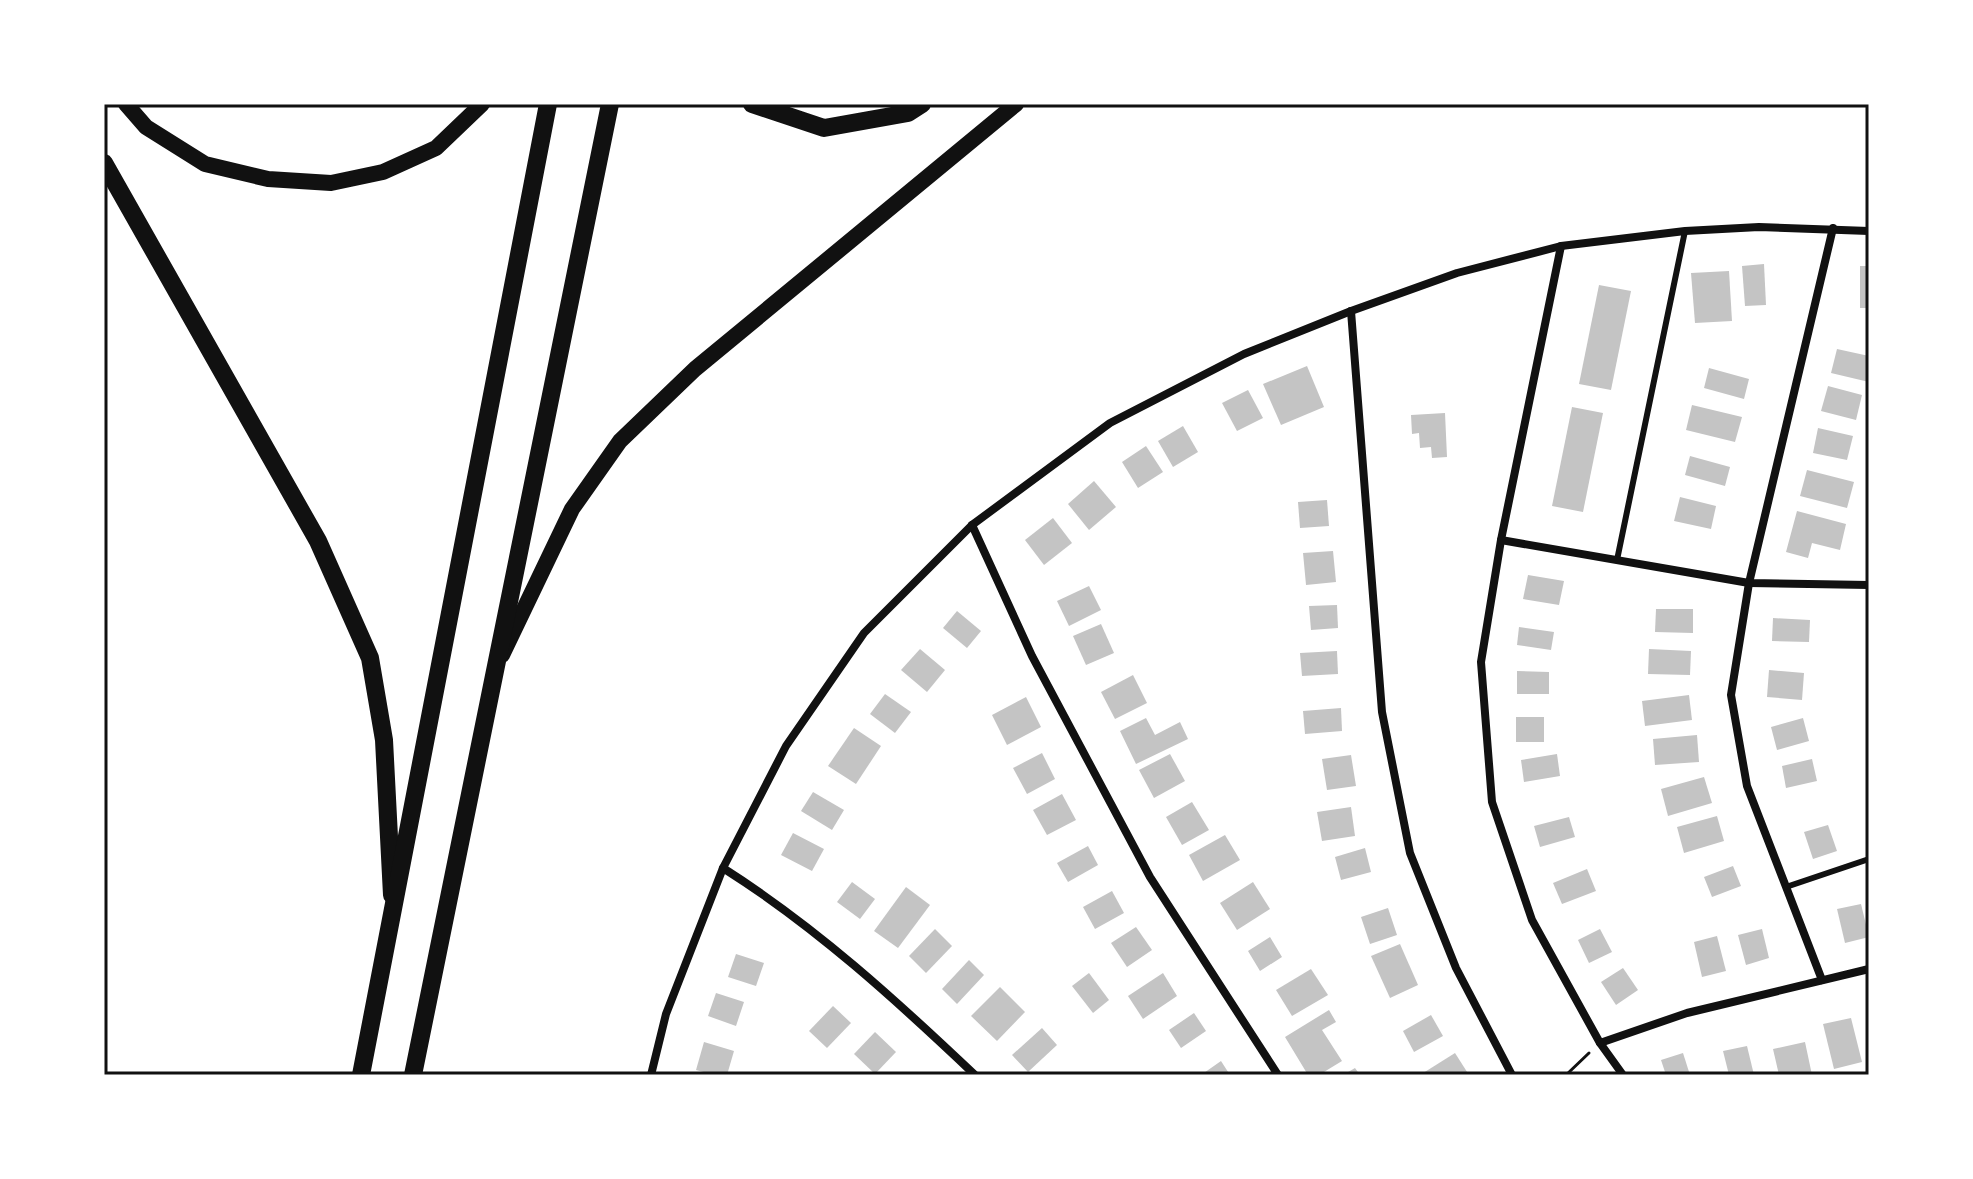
<svg xmlns="http://www.w3.org/2000/svg" width="1973" height="1179" font-family="Mulish,sans-serif">
<style>
.building{fill:#c4c4c4}
.lines{fill:none;stroke-linecap:round;stroke-linejoin:round}
.path{stroke:#111;stroke-width:3}
.service{stroke:#111;stroke-width:6}
.minor{stroke:#111;stroke-width:8}
.secondary{stroke:#111;stroke-width:16}
.primary{stroke:#111;stroke-width:18}
.trunk{stroke:#111;stroke-width:18}
.neatline{fill:none;stroke:#111;stroke-width:3}
</style>
<rect width="100%" height="100%" fill="#fff"/>
<!-- building -->
<g class="building">
<polygon points="1764,264 1766,305 1745,306 1742,266"/>
<rect x="1860" y="266" width="9" height="42"/>
<polygon points="1729,271 1732,321 1695,323 1691,273"/>
<polygon points="1599,285 1631,291 1611,390 1579,384"/>
<polygon points="1837,349 1869,356 1869,382 1831,373"/>
<polygon points="1307,366 1324,407 1281,425 1263,384"/>
<polygon points="1709,368 1749,379 1744,399 1704,388"/>
<polygon points="1828,386 1862,395 1856,420 1821,411"/>
<polygon points="1248,390 1263,418 1237,431 1222,403"/>
<polygon points="1692,405 1742,417 1735,442 1686,430"/>
<polygon points="1572,407 1603,413 1583,512 1552,506"/>
<polygon points="1445,413 1447,457 1432,458 1431,447 1420,448 1419,433 1412,434 1411,415"/>
<polygon points="1183,426 1198,452 1173,467 1158,441"/>
<polygon points="1818,428 1853,436 1847,460 1813,453"/>
<polygon points="1146,446 1163,472 1138,488 1122,462"/>
<polygon points="1690,456 1730,467 1725,486 1685,475"/>
<polygon points="1807,470 1854,482 1847,508 1800,496"/>
<polygon points="1094,481 1116,507 1089,530 1068,504"/>
<polygon points="1680,497 1716,506 1711,529 1674,521"/>
<polygon points="1327,500 1329,526 1300,528 1298,502"/>
<polygon points="1797,511 1846,524 1840,550 1812,543 1808,558 1786,552"/>
<polygon points="1053,518 1072,543 1044,565 1025,540"/>
<polygon points="1333,551 1336,582 1306,585 1303,553"/>
<polygon points="1528,575 1564,581 1559,605 1523,599"/>
<polygon points="1089,586 1101,610 1069,626 1057,601"/>
<polygon points="1337,605 1338,628 1311,630 1309,606"/>
<polygon points="1656,609 1693,609 1693,633 1655,632"/>
<polygon points="957,611 981,631 967,648 943,628"/>
<polygon points="1773,618 1810,620 1809,642 1772,641"/>
<polygon points="1101,624 1114,653 1086,665 1073,636"/>
<polygon points="1519,627 1554,632 1551,650 1517,645"/>
<polygon points="920,649 945,670 927,692 901,670"/>
<polygon points="1649,649 1691,651 1690,675 1648,674"/>
<polygon points="1337,651 1338,674 1302,676 1300,653"/>
<polygon points="1769,670 1804,673 1802,700 1767,697"/>
<polygon points="1517,671 1549,672 1549,694 1517,694"/>
<polygon points="1133,675 1147,703 1115,719 1101,692"/>
<polygon points="885,694 911,712 895,733 870,714"/>
<polygon points="1689,695 1692,720 1645,726 1642,701"/>
<polygon points="1026,697 1041,727 1007,745 992,715"/>
<polygon points="1341,708 1342,731 1305,734 1303,711"/>
<rect x="1516" y="717" width="28" height="25"/>
<polygon points="1146,718 1155,735 1180,722 1188,739 1136,764 1120,731"/>
<polygon points="1803,718 1809,741 1777,750 1771,727"/>
<polygon points="854,728 881,746 856,784 828,766"/>
<polygon points="1697,735 1699,762 1655,765 1653,739"/>
<polygon points="1042,753 1055,779 1027,794 1013,768"/>
<polygon points="1170,754 1185,781 1154,798 1139,770"/>
<polygon points="1557,754 1560,776 1524,782 1521,760"/>
<polygon points="1351,755 1356,786 1327,790 1322,759"/>
<polygon points="1812,759 1817,781 1786,788 1782,766"/>
<polygon points="1704,777 1712,803 1668,816 1661,789"/>
<polygon points="813,792 844,810 832,830 801,811"/>
<polygon points="1062,794 1076,820 1047,835 1033,810"/>
<polygon points="1192,802 1209,830 1182,845 1166,817"/>
<polygon points="1351,807 1355,836 1322,841 1317,812"/>
<polygon points="1717,816 1724,841 1684,853 1677,827"/>
<polygon points="1569,817 1575,837 1540,847 1534,826"/>
<polygon points="1828,825 1837,851 1813,859 1804,832"/>
<polygon points="793,833 824,849 812,871 781,855"/>
<polygon points="1225,835 1240,860 1203,881 1189,855"/>
<polygon points="1088,846 1098,865 1068,882 1057,863"/>
<polygon points="1365,848 1371,872 1341,880 1335,857"/>
<polygon points="1733,866 1741,886 1712,897 1704,877"/>
<polygon points="1587,869 1596,891 1562,904 1553,883"/>
<polygon points="852,882 875,899 860,919 837,902"/>
<polygon points="1253,882 1270,909 1237,930 1220,903"/>
<polygon points="906,887 930,905 898,948 874,931"/>
<polygon points="1112,891 1124,913 1095,929 1083,907"/>
<polygon points="1861,904 1869,937 1845,943 1837,909"/>
<polygon points="1388,908 1397,935 1370,944 1361,917"/>
<polygon points="1136,927 1152,950 1127,967 1111,943"/>
<polygon points="935,929 952,946 926,973 909,956"/>
<polygon points="1600,929 1612,952 1589,963 1578,940"/>
<polygon points="1762,929 1769,958 1746,965 1738,935"/>
<polygon points="1717,936 1726,971 1702,977 1694,942"/>
<polygon points="1270,937 1282,957 1260,971 1248,951"/>
<polygon points="1400,944 1418,985 1390,998 1371,956"/>
<polygon points="736,954 764,963 756,986 728,977"/>
<polygon points="969,960 984,975 957,1004 942,989"/>
<polygon points="1623,968 1638,990 1616,1005 1601,982"/>
<polygon points="1311,969 1328,995 1292,1016 1276,990"/>
<polygon points="1089,973 1109,1000 1093,1013 1072,986"/>
<polygon points="1163,973 1177,996 1143,1019 1128,996"/>
<polygon points="1000,987 1025,1012 997,1041 971,1016"/>
<polygon points="716,993 744,1002 736,1026 708,1016"/>
<polygon points="833,1006 851,1023 827,1048 809,1031"/>
<polygon points="1329,1010 1336,1022 1322,1030 1342,1061 1319,1075 1308,1075 1285,1037"/>
<polygon points="1194,1013 1206,1031 1181,1048 1169,1030"/>
<polygon points="1431,1015 1443,1036 1414,1052 1403,1031"/>
<polygon points="1851,1018 1862,1062 1834,1069 1823,1024"/>
<polygon points="1042,1028 1057,1045 1028,1072 1012,1055"/>
<polygon points="875,1032 896,1052 875,1074 854,1054"/>
<polygon points="704,1042 734,1051 727,1075 715,1075 696,1070"/>
<polygon points="1805,1042 1812,1075 1779,1075 1773,1049"/>
<polygon points="1747,1046 1754,1075 1729,1075 1723,1051"/>
<polygon points="1455,1053 1469,1075 1420,1075"/>
<polygon points="1683,1053 1690,1075 1666,1075 1661,1060"/>
<polygon points="1221,1061 1230,1075 1201,1075"/>
<polygon points="1355,1068 1360,1075 1343,1075"/>
</g>
<g class="lines">
<!-- path -->
<polyline class="path" points="1566,1075 1589,1053"/>
<!-- service -->
<g class="service">
<polyline points="1617,560 1685,231"/>
<polyline points="1786,887 1869,859"/>
</g>
<!-- minor -->
<g class="minor">
<polyline points="1561,246 1501,540 1481,662 1492,802 1532,920 1600,1043 1623,1075"/>
<polyline points="1351,311 1382,712 1410,853 1456,968 1512,1075"/>
<polyline points="972,525 1032,656 1150,877 1278,1075"/>
<polyline points="1501,540 1749,583 1869,585"/>
<path d="M723,868C816,927 896,1000 975,1075"/>
<polyline points="1822,980 1747,786 1731,695 1749,583 1833,228"/>
<polyline points="1600,1043 1687,1013 1869,969"/>
<polyline points="651,1075 666,1014 723,868 786,746 864,633 972,525 1110,423 1244,354 1351,311 1457,273 1561,246 1685,231 1759,227 1869,231"/>
</g>
<!-- secondary -->
<g class="secondary">
<polyline points="126,104 146,127 205,164 268,179 331,183 383,172 436,148 482,104"/>
<polyline points="502,655 572,509 620,441 695,369 1016,104"/>
</g>
<!-- primary -->
<g class="primary">
<polyline points="752,104 824,128 908,113 922,104"/>
<polyline points="104,163 318,541 370,658 384,740 392,895"/>
</g>
<!-- trunk -->
<g class="trunk">
<polyline points="361,1075 548,104"/>
<polyline points="413,1075 610,104"/>
</g>
</g>
<!-- border -->
<rect width="1973" height="1179" fill="none" stroke="#ffffff" stroke-width="212"/>
<rect x="106" y="106" width="1761" height="967" class="neatline"/>
</svg>
